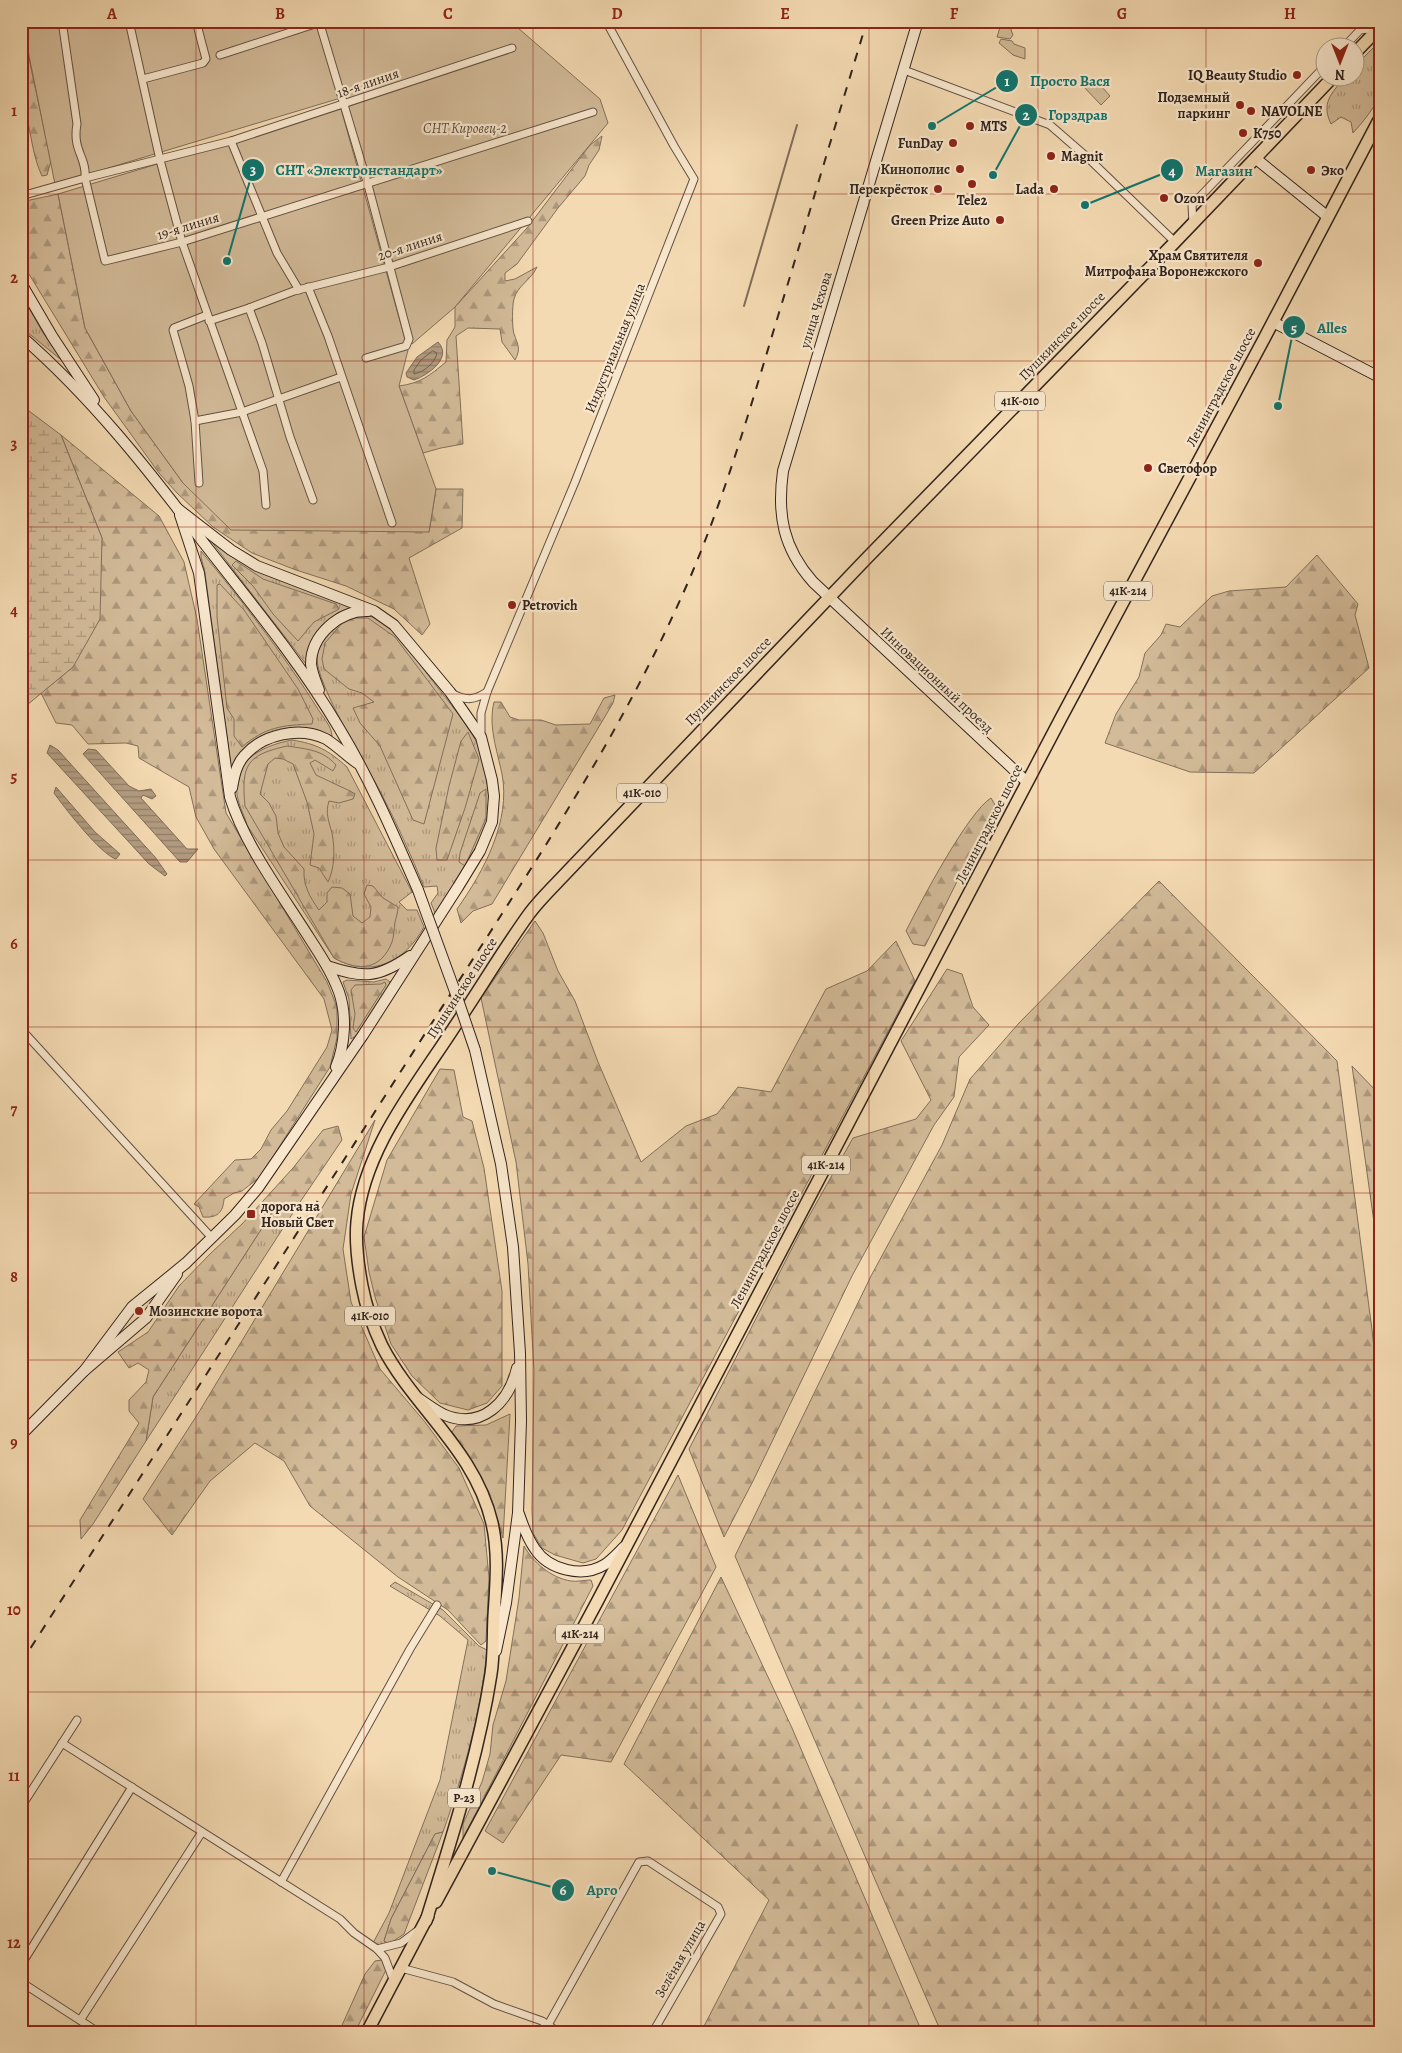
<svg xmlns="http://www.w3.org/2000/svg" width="1402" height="2053" font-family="Alegreya,serif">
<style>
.grass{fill:url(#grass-tufts);stroke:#82705c}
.forest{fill:url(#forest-firs);stroke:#82705c}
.wetland{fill:url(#wetland-marsh);stroke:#82705c}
.green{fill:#d3bb99;stroke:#82705c}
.water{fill:url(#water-rules);stroke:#7f6c59}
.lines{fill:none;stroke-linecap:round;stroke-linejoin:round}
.shore{stroke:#72604f;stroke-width:1}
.stream{stroke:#7f6c59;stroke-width:2}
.street-casing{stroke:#625243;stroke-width:9}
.secondary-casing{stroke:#32241e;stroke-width:12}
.primary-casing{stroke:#32241e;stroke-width:14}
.street{stroke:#f8e7cd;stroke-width:7}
.secondary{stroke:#f8e7cd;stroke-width:10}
.primary{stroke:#f4dab2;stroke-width:11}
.rail{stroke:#32241e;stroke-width:2;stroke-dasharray:9 9;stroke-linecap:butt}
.secondary-bridge-casing{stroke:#32241e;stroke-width:12;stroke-linecap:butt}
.secondary-bridge{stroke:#f8e7cd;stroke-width:10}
.grid{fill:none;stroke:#8f2418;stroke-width:1;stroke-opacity:0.55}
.poi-dot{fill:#8f2418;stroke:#f8e7cd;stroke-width:2}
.labels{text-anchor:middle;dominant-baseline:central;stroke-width:4.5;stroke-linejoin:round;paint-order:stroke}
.shield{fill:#f8e7cd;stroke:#6d5e52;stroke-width:1}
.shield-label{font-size:12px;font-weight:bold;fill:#32241e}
.poi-label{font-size:14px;font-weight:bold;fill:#32241e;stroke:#f8e7cd;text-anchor:start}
.street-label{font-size:14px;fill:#32241e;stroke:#f8e7cd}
.park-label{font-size:14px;font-style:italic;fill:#5a4a3d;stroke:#f8e7cd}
.leader{fill:none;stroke:#0f766e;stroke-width:2}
.callout-dot{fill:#0f766e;stroke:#f8e7cd;stroke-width:2}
.mark-label{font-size:15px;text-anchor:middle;font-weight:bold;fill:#fff}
.callout-label{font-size:15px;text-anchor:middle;font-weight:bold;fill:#0f766e;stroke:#f8e7cd;stroke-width:4.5;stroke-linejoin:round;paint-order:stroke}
.neatline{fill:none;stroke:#8f2418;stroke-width:2}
.grid-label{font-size:16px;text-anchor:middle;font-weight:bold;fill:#8f2418}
</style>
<defs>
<pattern id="grass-tufts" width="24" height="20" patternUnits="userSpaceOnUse" patternTransform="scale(1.25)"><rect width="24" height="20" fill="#d3bb99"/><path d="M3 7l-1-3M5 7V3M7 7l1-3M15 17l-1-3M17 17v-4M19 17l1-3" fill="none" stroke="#ac987c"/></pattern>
<pattern id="forest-firs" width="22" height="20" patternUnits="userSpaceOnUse" patternTransform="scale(1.25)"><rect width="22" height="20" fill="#d3bb99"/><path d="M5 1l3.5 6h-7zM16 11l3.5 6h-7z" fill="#ac987c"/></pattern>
<pattern id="wetland-marsh" width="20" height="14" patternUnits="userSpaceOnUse" patternTransform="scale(1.25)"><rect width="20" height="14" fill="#d3bb99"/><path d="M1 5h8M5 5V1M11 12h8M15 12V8" fill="none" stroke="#ac987c"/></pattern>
<pattern id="water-rules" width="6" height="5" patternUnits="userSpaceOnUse" patternTransform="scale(1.25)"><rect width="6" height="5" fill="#b29c80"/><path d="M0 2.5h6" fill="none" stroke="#917f68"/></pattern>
</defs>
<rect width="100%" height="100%" fill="#f4dab2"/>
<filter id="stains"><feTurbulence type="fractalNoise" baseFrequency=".004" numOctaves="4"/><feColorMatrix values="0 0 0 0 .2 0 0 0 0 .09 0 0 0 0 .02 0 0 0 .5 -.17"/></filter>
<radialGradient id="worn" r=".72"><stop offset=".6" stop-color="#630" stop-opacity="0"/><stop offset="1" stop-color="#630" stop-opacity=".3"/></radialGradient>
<!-- grass -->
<g class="grass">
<path d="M1374,47L1381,48V95C1373,109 1364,121 1353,133L1351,122L1341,117L1331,124C1321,103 1331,94 1344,78H1354L1355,66Z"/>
<polygon points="21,294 43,333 65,363 21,327"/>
<polygon points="208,537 352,608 338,614 306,664"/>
<path d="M201,551C242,601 282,652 316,706C321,715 332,726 332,736C304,726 273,725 249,746C243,752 237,760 231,767L205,573L201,557Z"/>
<path d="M366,615C394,622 411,653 428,675C443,695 460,714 473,736C484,753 495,793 490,813C480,849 455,882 435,913L431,903L438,893L437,886L424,887C411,855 397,824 381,793C366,764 316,685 317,657C318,642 334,625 347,619C353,617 360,616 366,615Z"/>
<path d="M292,740C317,744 328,750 347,767L412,892L399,902L407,910H417L424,927C405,962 371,979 334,958L247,825C245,817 241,810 239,803C227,763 260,746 292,740Z"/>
<polygon points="386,979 390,982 390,986 356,1036 351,1039 349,999 343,982 347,980 374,982"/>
<polygon points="296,1208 146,1441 153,1397 273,1211"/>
<path d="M395,1582L443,1610L479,1646L487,1650C481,1712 464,1773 443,1832L435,1834L391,1919L384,1941L389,1944L381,1946L373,1943L389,1913L440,1780L468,1640L440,1616L390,1586Z"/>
</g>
<!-- forest -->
<g class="forest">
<path d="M21,21L51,161L47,175L42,176C34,159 32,141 28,123L21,119Z"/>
<path d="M602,136L599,150L589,165L585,176L558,208L517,264L505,273V281L515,279L537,267C532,279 517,286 514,299C512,305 512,328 514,334C518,345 521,349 515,360L502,342L500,329L468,328L456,336L463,444L441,448L423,453L399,386C421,383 429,376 446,362L447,340L455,327V307L527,228L590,145Z"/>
<polygon points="58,194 85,328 131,411 183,483 429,532 436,489 463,489 462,528 409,558 430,624 422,635 394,609 346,586 296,570 252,553 213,527 177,493 159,473 104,397 21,261 21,202"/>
<path d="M61,435L159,516L184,562L197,619L226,813L327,982L337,1007V1038L330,1067L260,1177L242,1191L234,1193L224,1199C223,1213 217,1218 203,1217L199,1207L194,1204L235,1160L251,1159L261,1149L271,1130L287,1111L327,1047L332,1030L324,999L214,849L196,817L189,787L139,758L138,746L126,743L88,744L72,725L56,723L41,693L73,667L102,538Z"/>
<polygon points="1317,555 1358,604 1355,615 1369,668 1254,773 1190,772 1105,743 1116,714 1139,677 1145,653 1161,635 1166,624 1180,627 1212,596 1229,591 1286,587"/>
<polygon points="236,561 263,579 336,604 339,609 314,622 298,641 273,614 253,586 232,565"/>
<path d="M220,584L244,610L298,689L313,719L312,724C283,725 265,727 242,747L234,736V719L227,708L217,617V585Z"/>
<polygon points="355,618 368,618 395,637 453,714 424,824 413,820 380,746 360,723 353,708 374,702 362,693 349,689 324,669 322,659 325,643 343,622"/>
<path d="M615,695L613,703L597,730L492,904L473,911L461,923L457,909C484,871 511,821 502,774C497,750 488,726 494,702H501L510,717L519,720H541L556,725L590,724L604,698Z"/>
<polygon points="468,732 479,759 465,808 447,860 437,860 436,848 449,786 461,741"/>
<path d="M287,746C307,749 323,750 336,765L333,771L315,760L310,763L316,775L350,791L355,794L353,799L339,803L329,801C325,813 329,822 332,833C335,849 335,867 328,882L319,868L310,865L314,834L307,802L293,764L283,759L275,758L268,764L260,794L269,803L276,816L278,833L284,847L304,869C303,886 310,897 319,910L327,902V893L332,887L342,888L350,894L353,916L362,923L370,917L371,907L364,894L367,885L373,886L383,898L398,907C398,913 396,917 395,922C394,929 394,936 392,942C381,970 359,972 334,958L245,806C241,764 247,755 287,746Z"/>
<polygon points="486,789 486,818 465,866 459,862 460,853 480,793"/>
<path d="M991,798L995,805L925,946L913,944L906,931C920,903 968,812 991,798Z"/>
<polygon points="1159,881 1337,1061 1372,1330 1381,1411 1381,2032 941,2032 735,1556 871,1276 942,1145 970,1079 1019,1023"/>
<polygon points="535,921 543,933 558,971 575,1001 598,1062 641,1162 686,1126 717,1114 738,1087 771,1092 826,989 867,971 896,941 915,981 622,1530 596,1559 583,1563 555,1555 542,1548 533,1533 532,1510 534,1371 528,1264 516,1162 481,998"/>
<polygon points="947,969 962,974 973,1007 989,1025 959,1057 954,1097 934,1125 852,1276 753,1481 724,1537 689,1449 804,1225 853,1138 916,1119 931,1100 901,1041"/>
<polygon points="385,982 386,985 356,1032 353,1028 355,1014 351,990 355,985 381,984"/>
<polygon points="1352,1066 1381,1096 1381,1272"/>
<polygon points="440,1069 454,1070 463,1117 472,1121 484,1168 502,1291 502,1386 487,1403 468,1410 440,1403 412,1376 391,1344 375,1297 369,1272 364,1237 387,1160"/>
<polygon points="375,1120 351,1194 343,1249 351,1302 380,1369 425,1422 459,1468 484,1524 489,1578 486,1641 481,1645 448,1610 398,1577 310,1506 284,1461 255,1443 210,1481 172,1535 143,1499 199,1412"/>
<polygon points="338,1126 342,1140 296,1208 273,1211 153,1397 146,1441 93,1524 81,1539 80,1520 139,1423 129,1411 129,1400 146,1382 149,1370 138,1363 129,1368 118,1352 148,1332 179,1286 211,1253 243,1223 293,1168 323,1130"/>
<path d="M510,1414L503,1538C492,1498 477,1464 452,1432L456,1426L486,1425Z"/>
<polygon points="678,1475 716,1567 611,1762 561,1755 503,1843 485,1831"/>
<path d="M524,1546C533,1562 551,1578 571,1581C577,1582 584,1580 591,1580L593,1586L463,1838V1824L482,1782L490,1754L493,1725L506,1681L519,1598Z"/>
<polygon points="721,1577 792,1728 922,2032 701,2032 769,1900 624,1764"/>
<polygon points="443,1832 404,1934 389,1944 384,1941 391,1919 435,1834"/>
<polygon points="382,1960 386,1966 386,1970 355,2032 339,2032 365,1974 375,1961"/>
</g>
<!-- wetland -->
<polygon class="wetland" points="21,405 61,435 102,538 100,619 73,667 21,710"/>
<!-- green -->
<g class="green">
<polygon points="22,21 510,21 600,99 608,123 455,307 412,344 344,97 55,184"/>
<polygon points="1002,21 1013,21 1011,30 1013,35 1010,39 997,37"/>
<polygon points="1001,39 1012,41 1014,44 1025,48 1025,59 1013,55 999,43"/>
<polygon points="1083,86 1102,87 1110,96 1101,105"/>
<polygon points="340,105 408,350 399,386 436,489 429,532 231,530 183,483 131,411 85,328 58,194 227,143"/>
</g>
<!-- water -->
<g class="water">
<path d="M438,342C453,358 428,375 414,380L407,377L406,373L417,357Z"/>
<polygon points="50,745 58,750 155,857 167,874 165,876 149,864 47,753"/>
<polygon points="88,749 96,750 129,786 139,791 151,789 156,796 152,799 143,795 141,798 187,849 198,849 187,862 180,862 83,754"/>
<path d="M56,787L95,832L120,854L116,859C101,855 64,807 54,793Z"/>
</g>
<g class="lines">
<!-- shore -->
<path class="shore" d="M433,351L437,353C435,363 424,372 414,374V370L421,360Z"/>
<!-- stream -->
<polyline class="stream" points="744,306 797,125"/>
<defs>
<g id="street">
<path d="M62,21L77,124C72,151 87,157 85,178L105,261L182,242L593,112"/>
<polyline points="129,21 160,160 182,242 263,471 266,505"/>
<polyline points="319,21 368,185 409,339 406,346 366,358"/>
<polyline points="1343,48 1360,30 1379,28"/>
<polyline points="220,55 324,21"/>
<polyline points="904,70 1050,125 1088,158 1175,242"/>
<polyline points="143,79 203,63 206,59 196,21"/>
<polyline points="231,141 277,253 299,290"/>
<polyline points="21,196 85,178 231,141 512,48"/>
<polyline points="1193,224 1192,205 1324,67"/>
<polyline points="308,287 328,336 392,523"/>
<polyline points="249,308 262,343 290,437 313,500"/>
<polyline points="209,321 249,308 294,291 389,267 528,221"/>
<polyline points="195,421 242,412 341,377"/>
<polyline points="199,483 195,421 189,386 173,330 174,328 207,315"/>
<path d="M453,694C467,701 474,700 487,692"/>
<polyline points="481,735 481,713 487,692 575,482 694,179 674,146 606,21"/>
<polyline points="21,1029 212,1238"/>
<polyline points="62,1743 340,1919 354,1933 377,1949 385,1958 394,1982"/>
<polyline points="21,1807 77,1720"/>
<polyline points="281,1882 410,1649 437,1605"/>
<polyline points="377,1949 401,1943 417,1931"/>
<polyline points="21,1965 132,1787"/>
<polyline points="401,1968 453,1982 494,2004 542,2021 558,2032"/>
<polyline points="21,1982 98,2032"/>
<polyline points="81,2019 202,1832"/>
<polyline points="548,2025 639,1862 648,1861 718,1907 721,1914 653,2032"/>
</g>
<g id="secondary">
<path d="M918,21L783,471C777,515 783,548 813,582L1027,782"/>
<polyline points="1255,158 1328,217"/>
<polyline points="21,283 52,336 94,400"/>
<polyline points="1273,322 1381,378"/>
<path d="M21,336C91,397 148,469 203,542C250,602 300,662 339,728C370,779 394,835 418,890"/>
<path d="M180,515L199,573L230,797C244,844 283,896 310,939C321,956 332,973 339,992C347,1015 345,1045 336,1067"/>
<path d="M319,690C316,682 312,673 311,664C311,635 340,610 368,611"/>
<path d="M232,788C234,777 236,765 244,756C263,734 300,726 326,739C337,746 346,755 357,763"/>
<path d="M327,966C363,978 377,979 410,956"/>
<polyline points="475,1050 501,1164 513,1247 520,1353 521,1421 518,1513 506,1603 496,1651"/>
<polyline points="84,1371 132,1307 186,1263 235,1215 258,1188 363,1035 458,887 480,851 492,822 494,796 492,780 481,737 450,692 394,625 374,611 257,566 231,550 178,509"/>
<path d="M418,1398C427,1404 436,1411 445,1415C482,1430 509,1402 517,1368"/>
<polyline points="21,1435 84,1371 146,1318 177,1274"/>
<path d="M519,1514C523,1526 528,1539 535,1549C549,1570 582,1578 604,1565C611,1561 618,1553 624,1547"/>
</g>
<g id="primary">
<polyline points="1354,54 1381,26"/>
<polyline points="436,1902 597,1602 1061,718 1265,337 1381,116"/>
<path d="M426,1921C451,1840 478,1758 491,1674C494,1655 493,1635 494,1616C496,1584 499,1554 492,1523C475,1450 414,1408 382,1346C373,1327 366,1307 362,1286C358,1265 355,1243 357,1222C363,1150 417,1085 455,1026C480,989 503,950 529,914C540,899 555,885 568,871L865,560L1175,242L1332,78"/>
<polyline points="367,2032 428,1916"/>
</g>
</defs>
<!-- street casing -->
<use href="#street" class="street-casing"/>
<!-- secondary casing -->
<use href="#secondary" class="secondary-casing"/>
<!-- primary casing -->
<use href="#primary" class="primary-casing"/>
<!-- street -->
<use href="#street" class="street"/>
<!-- secondary -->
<use href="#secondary" class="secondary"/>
<!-- primary -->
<use href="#primary" class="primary"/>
<!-- rail -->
<path class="rail" d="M21,1663L532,867C592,772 648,676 692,573C727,490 752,402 778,316C808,218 837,119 867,21"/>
<defs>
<polyline id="secondary-bridge" points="418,890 457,997 475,1050"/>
</defs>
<!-- secondary-bridge casing -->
<use href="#secondary-bridge" class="secondary-bridge-casing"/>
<!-- secondary-bridge -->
<use href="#secondary-bridge" class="secondary-bridge"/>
</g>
<!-- grid -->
<path class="grid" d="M196,21V2032M364,21V2032M533,21V2032M701,21V2032M869,21V2032M1038,21V2032M1206,21V2032M21,194H1381M21,361H1381M21,527H1381M21,694H1381M21,860H1381M21,1027H1381M21,1193H1381M21,1360H1381M21,1526H1381M21,1692H1381M21,1859H1381"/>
<!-- markers -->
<g class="poi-dot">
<circle cx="1297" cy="75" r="5"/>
<circle cx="1240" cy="105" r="5"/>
<circle cx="1251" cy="111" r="5"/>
<circle cx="970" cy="126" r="5"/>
<circle cx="1243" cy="133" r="5"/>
<circle cx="953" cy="143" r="5"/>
<circle cx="1051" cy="156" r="5"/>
<circle cx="960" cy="169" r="5"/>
<circle cx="1311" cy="170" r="5"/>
<circle cx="972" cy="184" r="5"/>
<circle cx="938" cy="189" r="5"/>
<circle cx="1054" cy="189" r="5"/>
<circle cx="1164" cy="198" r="5"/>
<circle cx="1000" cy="220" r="5"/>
<circle cx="1258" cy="263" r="5"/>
<circle cx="1148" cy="468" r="5"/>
<circle cx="512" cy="605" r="5"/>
<rect x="246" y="1209" width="10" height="10" rx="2.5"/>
<circle cx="139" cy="1311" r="5"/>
</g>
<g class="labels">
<!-- shield labels -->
<g class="shield">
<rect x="995" y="391.5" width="50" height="19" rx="4"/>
<rect x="1104" y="581.5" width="48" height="19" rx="4"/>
<rect x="617" y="783.5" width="50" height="19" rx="4"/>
<rect x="802" y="1155.5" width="48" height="19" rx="4"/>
<rect x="345" y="1306.5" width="50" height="19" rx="4"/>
<rect x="556" y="1624.5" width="48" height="19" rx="4"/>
<rect x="448" y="1788.5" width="32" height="19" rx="4"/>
</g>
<g class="shield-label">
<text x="1020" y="401">41К-010</text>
<text x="1128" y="591">41К-214</text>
<text x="642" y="793">41К-010</text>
<text x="826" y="1165">41К-214</text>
<text x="370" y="1316">41К-010</text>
<text x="580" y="1634">41К-214</text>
<text x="464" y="1798">Р-23</text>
</g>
<!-- poi labels -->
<g class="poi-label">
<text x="1287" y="75" text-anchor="end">IQ Beauty Studio</text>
<text x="1230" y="97" text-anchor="end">Подземный<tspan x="1230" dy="16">паркинг</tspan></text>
<text x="1261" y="111">NAVOLNE</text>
<text x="980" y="126">MTS</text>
<text x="1253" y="133">К750</text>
<text x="943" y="143" text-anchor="end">FunDay</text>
<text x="1061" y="156">Magnit</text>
<text x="950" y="169" text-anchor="end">Кинополис</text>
<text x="1321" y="170">Эко</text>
<text x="928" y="189" text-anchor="end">Перекрёсток</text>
<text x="1044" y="189" text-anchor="end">Lada</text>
<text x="1174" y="198">Ozon</text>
<text x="972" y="200" text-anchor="middle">Tele2</text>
<text x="990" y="220" text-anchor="end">Green Prize Auto</text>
<text x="1248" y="255" text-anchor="end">Храм Святителя<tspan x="1248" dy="16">Митрофана Воронежского</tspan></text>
<text x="1158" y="468">Светофор</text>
<text x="522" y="605">Petrovich</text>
<text x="261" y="1206">дорога на<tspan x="261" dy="16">Новый Свет</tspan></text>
<text x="149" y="1311">Мозинские ворота</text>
</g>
<!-- street labels -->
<g class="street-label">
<text transform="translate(368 83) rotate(-19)">18-я линия</text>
<text transform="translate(188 226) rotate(-17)">19-я линия</text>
<text transform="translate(410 246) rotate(-18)">20-я линия</text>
<text transform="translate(816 310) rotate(-73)">улица Чехова</text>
<text transform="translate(1062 336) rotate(-46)">Пушкинское шоссе</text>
<text transform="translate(615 348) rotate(-68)">Индустриальная улица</text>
<text transform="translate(1221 387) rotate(-62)">Ленинградское шоссе</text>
<text transform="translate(937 680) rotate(43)">Инновационный проезд</text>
<text transform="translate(728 681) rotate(-46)">Пушкинское шоссе</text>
<text transform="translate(989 824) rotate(-63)">Ленинградское шоссе</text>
<text transform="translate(462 988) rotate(-57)">Пушкинское шоссе</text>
<text transform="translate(765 1249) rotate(-62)">Ленинградское шоссе</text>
<text transform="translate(680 1959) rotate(-60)">Зелёная улица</text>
</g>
<!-- park labels -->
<g class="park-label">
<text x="465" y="128">СНТ Кировец-2</text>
</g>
</g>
<!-- callouts -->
<path class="leader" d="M932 126L1007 81M993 175L1026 115M227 261L253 170M1085 205L1172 170M1278 406L1294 327M492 1871L563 1890"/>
<g class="callout-dot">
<circle cx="932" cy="126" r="5"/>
<circle cx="993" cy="175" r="5"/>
<circle cx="227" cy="261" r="5"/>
<circle cx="1085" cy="205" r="5"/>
<circle cx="1278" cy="406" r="5"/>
<circle cx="492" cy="1871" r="5"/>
<circle cx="1007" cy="81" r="12"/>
<circle cx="1026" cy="115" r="12"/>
<circle cx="253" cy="170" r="12"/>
<circle cx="1172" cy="170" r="12"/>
<circle cx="1294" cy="327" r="12"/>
<circle cx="563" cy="1890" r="12"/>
</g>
<g class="mark-label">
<text x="1007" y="86">1</text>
<text x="1026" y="120">2</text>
<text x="253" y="175">3</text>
<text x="1172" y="176">4</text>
<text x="1294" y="333">5</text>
<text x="563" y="1895">6</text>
</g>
<g class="callout-label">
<text x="1070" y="86">Просто Вася</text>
<text x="1078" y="120">Горздрав</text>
<text x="359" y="175">СНТ «Электронстандарт»</text>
<text x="1224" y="176">Магазин</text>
<text x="1332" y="333">Alles</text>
<text x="602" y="1895">Арго</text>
</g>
<!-- margin -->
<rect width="1402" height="2053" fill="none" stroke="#f4dab2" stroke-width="55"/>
<!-- north arrow -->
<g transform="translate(1340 62) rotate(180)"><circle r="24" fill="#f8e7cd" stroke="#a99987"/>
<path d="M0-4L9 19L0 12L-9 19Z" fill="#8f2418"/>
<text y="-8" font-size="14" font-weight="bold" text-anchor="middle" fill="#32241e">N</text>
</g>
<rect x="28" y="28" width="1346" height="1998" class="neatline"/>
<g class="grid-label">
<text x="112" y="19">A</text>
<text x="280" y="19">B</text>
<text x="448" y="19">C</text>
<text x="617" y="19">D</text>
<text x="785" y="19">E</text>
<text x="954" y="19">F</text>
<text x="1122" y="19">G</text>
<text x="1290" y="19">H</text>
<text x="14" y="116">1</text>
<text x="14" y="283">2</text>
<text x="14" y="449">3</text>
<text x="14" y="616">4</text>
<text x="14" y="782">5</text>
<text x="14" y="949">6</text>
<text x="14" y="1115">7</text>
<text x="14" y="1282">8</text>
<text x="14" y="1448">9</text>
<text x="14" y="1615">10</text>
<text x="14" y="1781">11</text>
<text x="14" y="1948">12</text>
</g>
<rect width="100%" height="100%" filter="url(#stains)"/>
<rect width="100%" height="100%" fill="url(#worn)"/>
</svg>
